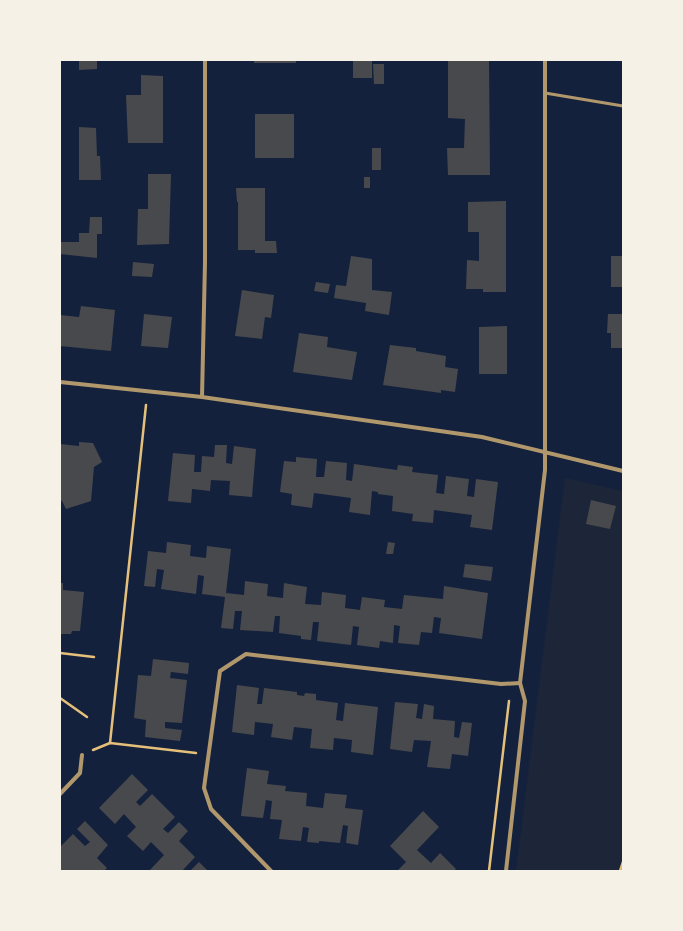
<svg xmlns="http://www.w3.org/2000/svg" width="683" height="931" font-family="Jost,sans-serif">
<style>
.green{fill:#1d2539}
.building{fill:#48494c}
.lines{fill:none;stroke-linecap:round;stroke-linejoin:round}
.path{stroke:#e5c07b;stroke-width:2.5}
.service{stroke:#b1986c;stroke-width:3}
.minor{stroke:#b1986c;stroke-width:4}
</style>
<rect width="100%" height="100%" fill="#14213d"/>
<!-- green -->
<polygon class="green" points="565,478 623,491 623,871 516,871"/>
<!-- building -->
<g class="building">
<polygon points="79,60 97,60 97,69 79,70"/>
<rect x="254" y="60" width="42" height="3"/>
<rect x="353" y="60" width="19" height="18"/>
<polygon points="453,60 489,60 490,175 448,175 447,148 464,148 465,119 448,118 448,61"/>
<polygon points="373,64 384,64 384,84 374,84"/>
<polygon points="141,75 163,76 163,143 128,143 126,95 141,95"/>
<rect x="255" y="114" width="39" height="44"/>
<polygon points="79,127 96,128 97,156 100,156 101,180 79,180"/>
<rect x="372" y="148" width="9" height="22"/>
<polygon points="148,174 171,174 169,244 137,245 138,209 148,209"/>
<rect x="364" y="177" width="6" height="11"/>
<polygon points="236,188 265,188 265,241 276,241 277,253 255,253 255,250 238,250 238,202 237,202"/>
<polygon points="506,201 506,292 483,292 483,289 466,289 467,260 479,261 479,232 468,232 468,202"/>
<polygon points="90,217 102,217 102,234 97,234 97,258 60,254 60,242 79,242 79,233 89,233"/>
<polygon points="351,256 372,259 372,290 392,292 389,315 365,311 366,303 334,298 336,285 346,286"/>
<rect x="611" y="256" width="12" height="31"/>
<polygon points="133,262 154,264 152,277 132,276"/>
<polygon points="316,282 330,284 328,293 314,291"/>
<polygon points="242,290 274,295 271,318 265,317 262,339 235,336"/>
<polygon points="81,306 115,310 111,351 60,346 60,315 79,317"/>
<polygon points="144,314 172,317 168,348 141,346"/>
<polygon points="608,314 623,314 623,348 611,348 611,333 607,333"/>
<polygon points="507,326 507,374 479,374 479,327"/>
<polygon points="299,333 328,337 327,347 357,352 352,380 293,372"/>
<polygon points="390,345 416,348 416,351 446,356 445,367 458,369 455,392 441,390 441,393 383,385"/>
<polygon points="79,442 93,443 102,462 94,467 91,501 66,509 62,501 60,500 60,444 79,446"/>
<polygon points="215,445 227,445 226,463 232,464 234,446 256,449 252,497 229,495 230,481 211,480 210,491 192,489 191,503 168,501 173,453 195,455 194,472 201,472 202,456 214,457"/>
<polygon points="296,457 317,459 316,477 324,477 326,461 347,463 346,480 352,481 354,464 397,470 398,465 413,467 412,472 438,475 436,493 444,494 446,476 469,479 467,496 474,497 476,479 498,482 492,530 470,527 472,515 434,510 433,523 412,521 413,514 392,511 393,496 378,494 378,492 372,491 370,515 349,512 351,498 314,493 312,508 291,505 292,494 280,492 284,461 296,462"/>
<polygon points="591,500 616,506 610,529 586,524"/>
<polygon points="167,542 191,545 190,556 206,558 207,546 231,549 226,593 244,595 245,581 268,584 267,596 283,598 284,583 307,587 305,604 321,605 322,592 346,595 345,608 360,610 362,597 385,600 384,607 402,609 404,595 443,599 444,586 488,593 482,639 439,633 441,618 434,617 432,633 421,632 419,645 398,643 400,626 394,625 393,643 380,641 379,648 357,645 359,627 353,626 351,645 317,641 319,622 313,622 311,640 301,639 301,636 279,633 280,616 275,616 273,632 240,630 242,611 235,611 233,629 221,628 225,597 202,594 204,576 198,575 196,594 161,589 164,570 157,569 155,587 144,586 148,551 166,553"/>
<polygon points="388,542 395,543 393,554 386,554"/>
<polygon points="465,564 493,567 491,581 463,577"/>
<polygon points="60,583 63,583 63,590 84,592 80,631 72,631 71,634 61,634 61,637"/>
<polygon points="153,659 189,663 188,674 171,672 170,678 187,680 182,723 165,722 165,728 182,730 180,741 145,737 146,720 134,718 138,675 151,676"/>
<polygon points="237,685 259,688 257,704 262,704 264,688 297,692 297,695 304,696 305,693 316,694 316,700 338,703 336,720 343,721 345,703 378,707 373,755 351,752 352,740 334,738 333,750 310,748 312,729 294,727 292,740 271,737 273,724 255,722 254,735 232,732"/>
<polygon points="395,702 418,704 416,718 422,719 424,704 434,706 433,719 455,721 454,737 459,738 462,722 472,723 468,756 452,754 450,769 427,767 431,741 414,740 412,752 390,749"/>
<polygon points="247,768 269,771 267,784 286,786 285,791 307,793 306,806 323,808 325,793 347,795 345,808 363,810 358,845 346,843 348,826 343,825 340,843 319,841 319,843 307,842 309,828 303,827 301,841 279,839 282,820 270,819 272,801 266,800 263,818 241,816"/>
<polygon points="132,774 148,790 136,802 140,806 152,794 175,817 163,829 168,833 179,822 188,831 179,841 195,857 183,870 184,871 149,871 164,855 151,842 143,851 127,836 136,827 124,814 115,824 99,808"/>
<polygon points="423,811 439,827 417,850 431,863 440,853 456,869 454,871 397,871 406,862 390,846"/>
<polygon points="85,821 108,845 97,858 107,868 104,871 60,871 60,847 73,834 85,846 90,842 77,829"/>
<polygon points="199,862 208,871 190,871"/>
</g>
<g class="lines">
<!-- path -->
<g class="path">
<polyline points="60,653 94,657"/>
<polyline points="60,698 87,717"/>
<polyline points="110,743 146,405"/>
<polyline points="93,750 110,743 196,753"/>
<polyline points="489,871 509,701"/>
<polyline points="620,871 623,862"/>
</g>
<!-- service -->
<polyline class="service" points="545,93 623,106"/>
<!-- minor -->
<g class="minor">
<polyline points="60,382 202,397 482,437 623,471"/>
<polyline points="202,397 205,262 205,60"/>
<polyline points="60,794 80,773 82,755"/>
<polyline points="271,871 211,809 204,788 220,671 246,654 501,684 520,683"/>
<polyline points="506,871 525,701 520,683 545,470 545,60"/>
</g>
</g>
<!-- border -->
<rect width="683" height="931" fill="none" stroke="#f6f1e7" stroke-width="122"/>
</svg>
